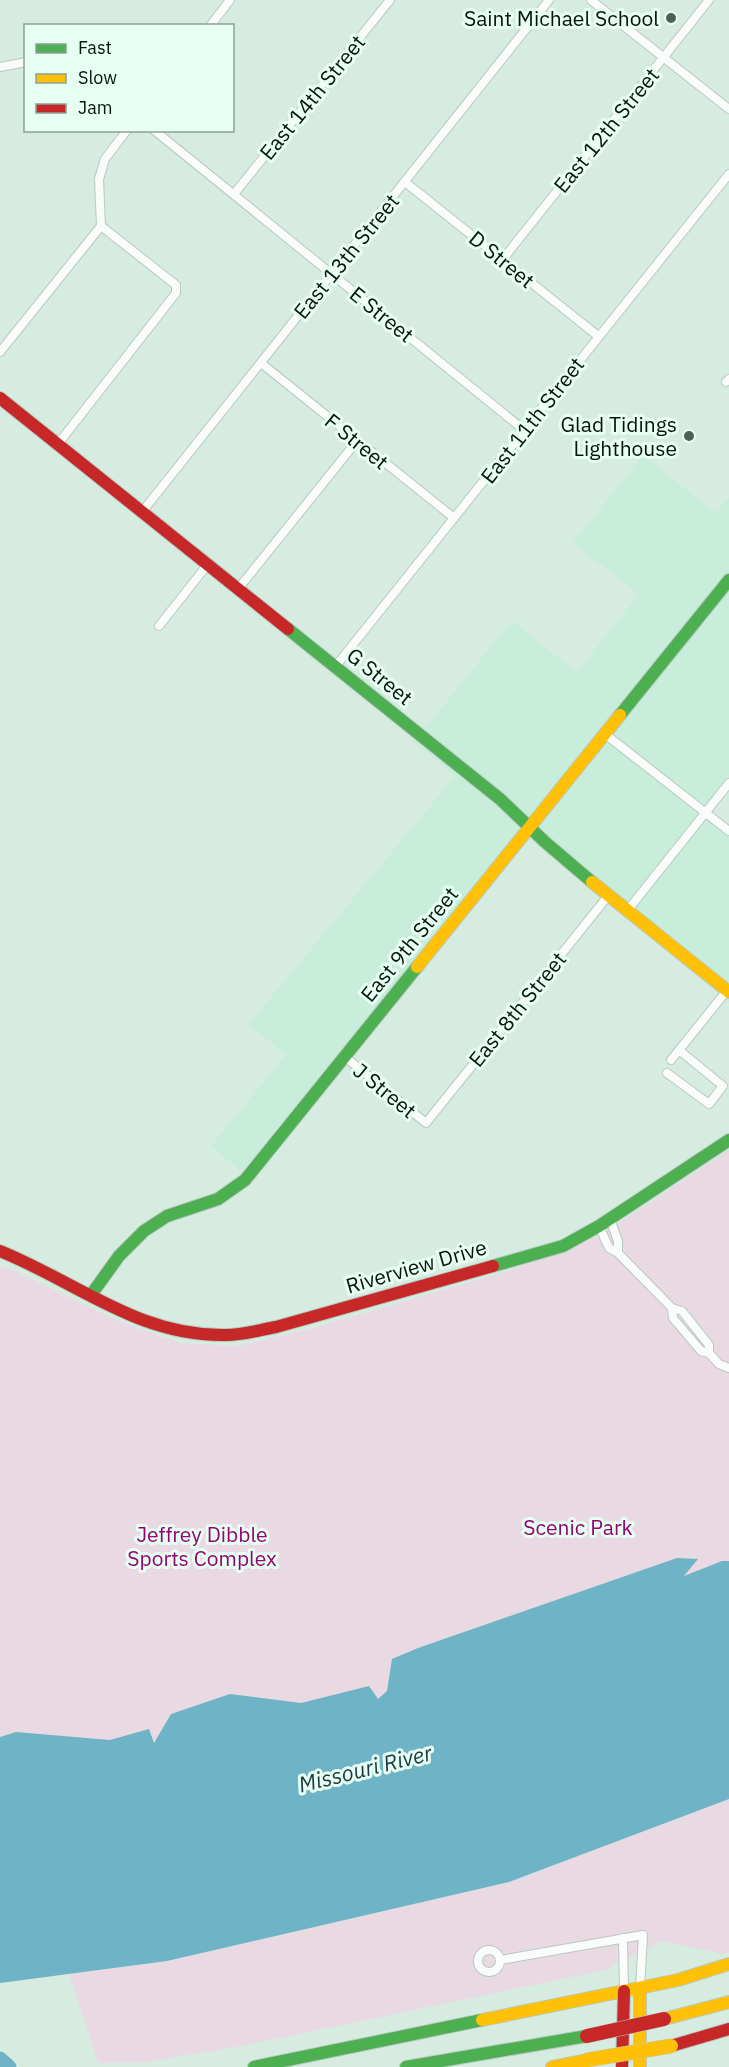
<svg xmlns="http://www.w3.org/2000/svg" width="729" height="2067" font-family="'IBM Plex Sans',sans-serif">
<style>
.built{fill:#c8edda}
.green{fill:#e9d9e3}
.water{fill:#6eb4c6}
.lines{fill:none;stroke-linecap:round;stroke-linejoin:round}
.river{stroke:#6eb4c6;stroke-width:15}
.street-casing{stroke:#b8c9c0;stroke-width:10}
.fast-casing{stroke:#b8c9c0;stroke-width:14}
.slow-casing{stroke:#b8c9c0;stroke-width:14}
.jam-casing{stroke:#b8c9c0;stroke-width:14}
.street{stroke:#f9fcfa;stroke-width:8}
.fast{stroke:#4caf50;stroke-width:12}
.slow{stroke:#ffc107;stroke-width:12}
.jam{stroke:#c62828;stroke-width:12}
.slow-bridge-casing{stroke:#bfc9c4;stroke-width:15;stroke-linecap:butt}
.jam-bridge-casing{stroke:#bfc9c4;stroke-width:15;stroke-linecap:butt}
.slow-bridge{stroke:#ffc107;stroke-width:14}
.jam-bridge{stroke:#c62828;stroke-width:14}
.poi-dot{fill:#4f6058;stroke:#e6fff2;stroke-width:2}
.labels{text-anchor:middle;dominant-baseline:central;stroke-width:6;stroke-linejoin:round;paint-order:stroke}
.poi-label{font-size:21px;fill:#06140e;stroke:#e6fff2;text-anchor:end}
.street-label{font-size:21px;fill:#06140e;stroke:#e6fff2}
.park-label{font-size:21px;fill:#960370;stroke:#e6fff2}
.water-label{font-size:22px;font-style:italic;fill:#1d3943;stroke:#e6fff2}
</style>
<rect width="100%" height="100%" fill="#d6ece1"/>
<!-- built -->
<polygon class="built" points="643,455 715,513 729,497 729,787 706,816 729,834 729,1002 521,832 242,1171 211,1146 286,1055 249,1024 455,776 414,742 512,621 577,672 639,594 573,543"/>
<!-- green -->
<g class="green">
<polygon points="729,1150 729,1593 407,1697 0,1797 0,1266 15,1271 118,1321 180,1343 239,1346 313,1328 514,1269 599,1236"/>
<polygon points="729,1799 729,1952 723,1954 662,1941 605,1970 237,2047 147,2062 98,2063 69,1974 167,1961 509,1882"/>
</g>
<!-- water -->
<polygon class="water" points="677,1558 698,1559 684,1576 722,1561 729,1561 729,1799 509,1882 167,1961 0,1983 0,1737 16,1732 110,1740 149,1729 154,1743 171,1714 230,1694 301,1703 369,1686 378,1699 387,1691 392,1659 418,1648"/>
<g class="lines">
<!-- river -->
<polyline class="river" points="0,2059 9,2067"/>
<defs>
<g id="street">
<polyline points="591,0 729,109"/>
<polyline points="210,26 230,0"/>
<polyline points="0,67 26,62"/>
<polyline points="154,130 524,430"/>
<polyline points="405,182 598,336"/>
<polyline points="234,194 390,0"/>
<polyline points="503,259 709,0"/>
<polyline points="0,352 101,226 99,179 105,159 127,130"/>
<polyline points="261,363 454,518"/>
<polyline points="726,382 729,379"/>
<polyline points="58,444 176,293 176,285 101,226"/>
<polyline points="142,512 549,0"/>
<polyline points="238,589 357,441"/>
<polyline points="159,626 208,564"/>
<polyline points="335,667 729,174"/>
<polyline points="605,734 729,831"/>
<polyline points="627,911 729,783"/>
<polyline points="345,1057 426,1123 608,896"/>
<polyline points="671,1060 729,988"/>
<polyline points="667,1073 709,1104 723,1086 679,1050"/>
<polyline points="610,1219 618,1241 618,1253"/>
<polyline points="599,1226 609,1248 618,1253 672,1308 682,1311 709,1345 709,1353"/>
<polyline points="672,1308 673,1318 701,1351 709,1353 719,1364 729,1368"/>
<polyline points="623,1938 624,1991"/>
<circle cx="489" cy="1961" r="11"/>
<polyline points="500,1960 643,1935 640,1988"/>
</g>
<g id="fast">
<polyline points="288,629 500,799 545,842 592,882"/>
<polyline points="620,715 729,580"/>
<polyline points="493,1266 563,1246 599,1226 729,1140"/>
<polyline points="91,1295 119,1256 144,1231 167,1216 218,1199 245,1180 417,967"/>
<polyline points="254,2067 482,2020"/>
<polyline points="406,2067 587,2036"/>
</g>
<g id="slow">
<polyline points="592,882 729,992"/>
<polyline points="417,967 620,715"/>
<polyline points="640,1988 640,2067"/>
<polyline points="624,1991 678,1980 729,1964"/>
<polyline points="664,2019 729,2002"/>
<polyline points="482,2020 624,1991"/>
<polyline points="552,2067 587,2060"/>
</g>
<g id="jam">
<polyline points="0,398 288,629"/>
<path d="M0,1251C77,1282 139,1337 226,1335C243,1335 259,1330 276,1327L493,1266"/>
<polyline points="671,2046 729,2029"/>
<polyline points="622,2067 624,1991"/>
</g>
</defs>
<!-- street casing -->
<use href="#street" class="street-casing"/>
<!-- fast casing -->
<use href="#fast" class="fast-casing"/>
<!-- slow casing -->
<use href="#slow" class="slow-casing"/>
<!-- jam casing -->
<use href="#jam" class="jam-casing"/>
<!-- street -->
<use href="#street" class="street"/>
<!-- fast -->
<use href="#fast" class="fast"/>
<!-- slow -->
<use href="#slow" class="slow"/>
<!-- jam -->
<use href="#jam" class="jam"/>
<defs>
<polyline id="slow-bridge" points="587,2060 671,2046"/>
<polyline id="jam-bridge" points="587,2036 664,2019"/>
</defs>
<!-- slow-bridge casing -->
<use href="#slow-bridge" class="slow-bridge-casing"/>
<!-- jam-bridge casing -->
<use href="#jam-bridge" class="jam-bridge-casing"/>
<!-- slow-bridge -->
<use href="#slow-bridge" class="slow-bridge"/>
<!-- jam-bridge -->
<use href="#jam-bridge" class="jam-bridge"/>
</g>
<!-- markers -->
<g class="poi-dot">
<circle cx="671" cy="18" r="6"/>
<circle cx="689" cy="436" r="6"/>
</g>
<g class="labels">
<!-- poi labels -->
<g class="poi-label">
<text x="659" y="18">Saint Michael School</text>
<text x="677" y="424">Glad Tidings<tspan x="677" dy="24">Lighthouse</tspan></text>
</g>
<!-- street labels -->
<g class="street-label">
<text transform="translate(312 97) rotate(-51)">East 14th Street</text>
<text transform="translate(606 130) rotate(-51)">East 12th Street</text>
<text transform="translate(346 256) rotate(-51)">East 13th Street</text>
<text transform="translate(502 259) rotate(39)">D Street</text>
<text transform="translate(382 314) rotate(39)">E Street</text>
<text transform="translate(532 420) rotate(-52)">East 11th Street</text>
<text transform="translate(357 441) rotate(39)">F Street</text>
<text transform="translate(380 676) rotate(39)">G Street</text>
<text transform="translate(409 944) rotate(-51)">East 9th Street</text>
<text transform="translate(517 1009) rotate(-51)">East 8th Street</text>
<text transform="translate(385 1090) rotate(39)">J Street</text>
<text transform="translate(416 1266) rotate(-16)">Riverview Drive</text>
</g>
<!-- park labels -->
<g class="park-label">
<text x="578" y="1527">Scenic Park</text>
<text x="202" y="1534">Jeffrey Dibble<tspan x="202" dy="24">Sports Complex</tspan></text>
</g>
<!-- water labels -->
<g class="water-label">
<text transform="translate(365 1768) rotate(-14)">Missouri River</text>
</g>
</g>
<!-- legend -->
<rect x="24" y="24" width="210" height="108" fill="#e6fff2" stroke="#8ca197" stroke-width="1.5"/>
<rect x="36" y="44" width="30" height="9" fill="#4caf50" stroke="#8ca197" stroke-width="1.5"/>
<text x="78" y="54" font-size="18" fill="#06140e">Fast</text>
<rect x="36" y="74" width="30" height="9" fill="#ffc107" stroke="#8ca197" stroke-width="1.5"/>
<text x="78" y="84" font-size="18" fill="#06140e">Slow</text>
<rect x="36" y="104" width="30" height="9" fill="#c62828" stroke="#8ca197" stroke-width="1.5"/>
<text x="78" y="114" font-size="18" fill="#06140e">Jam</text>
</svg>
